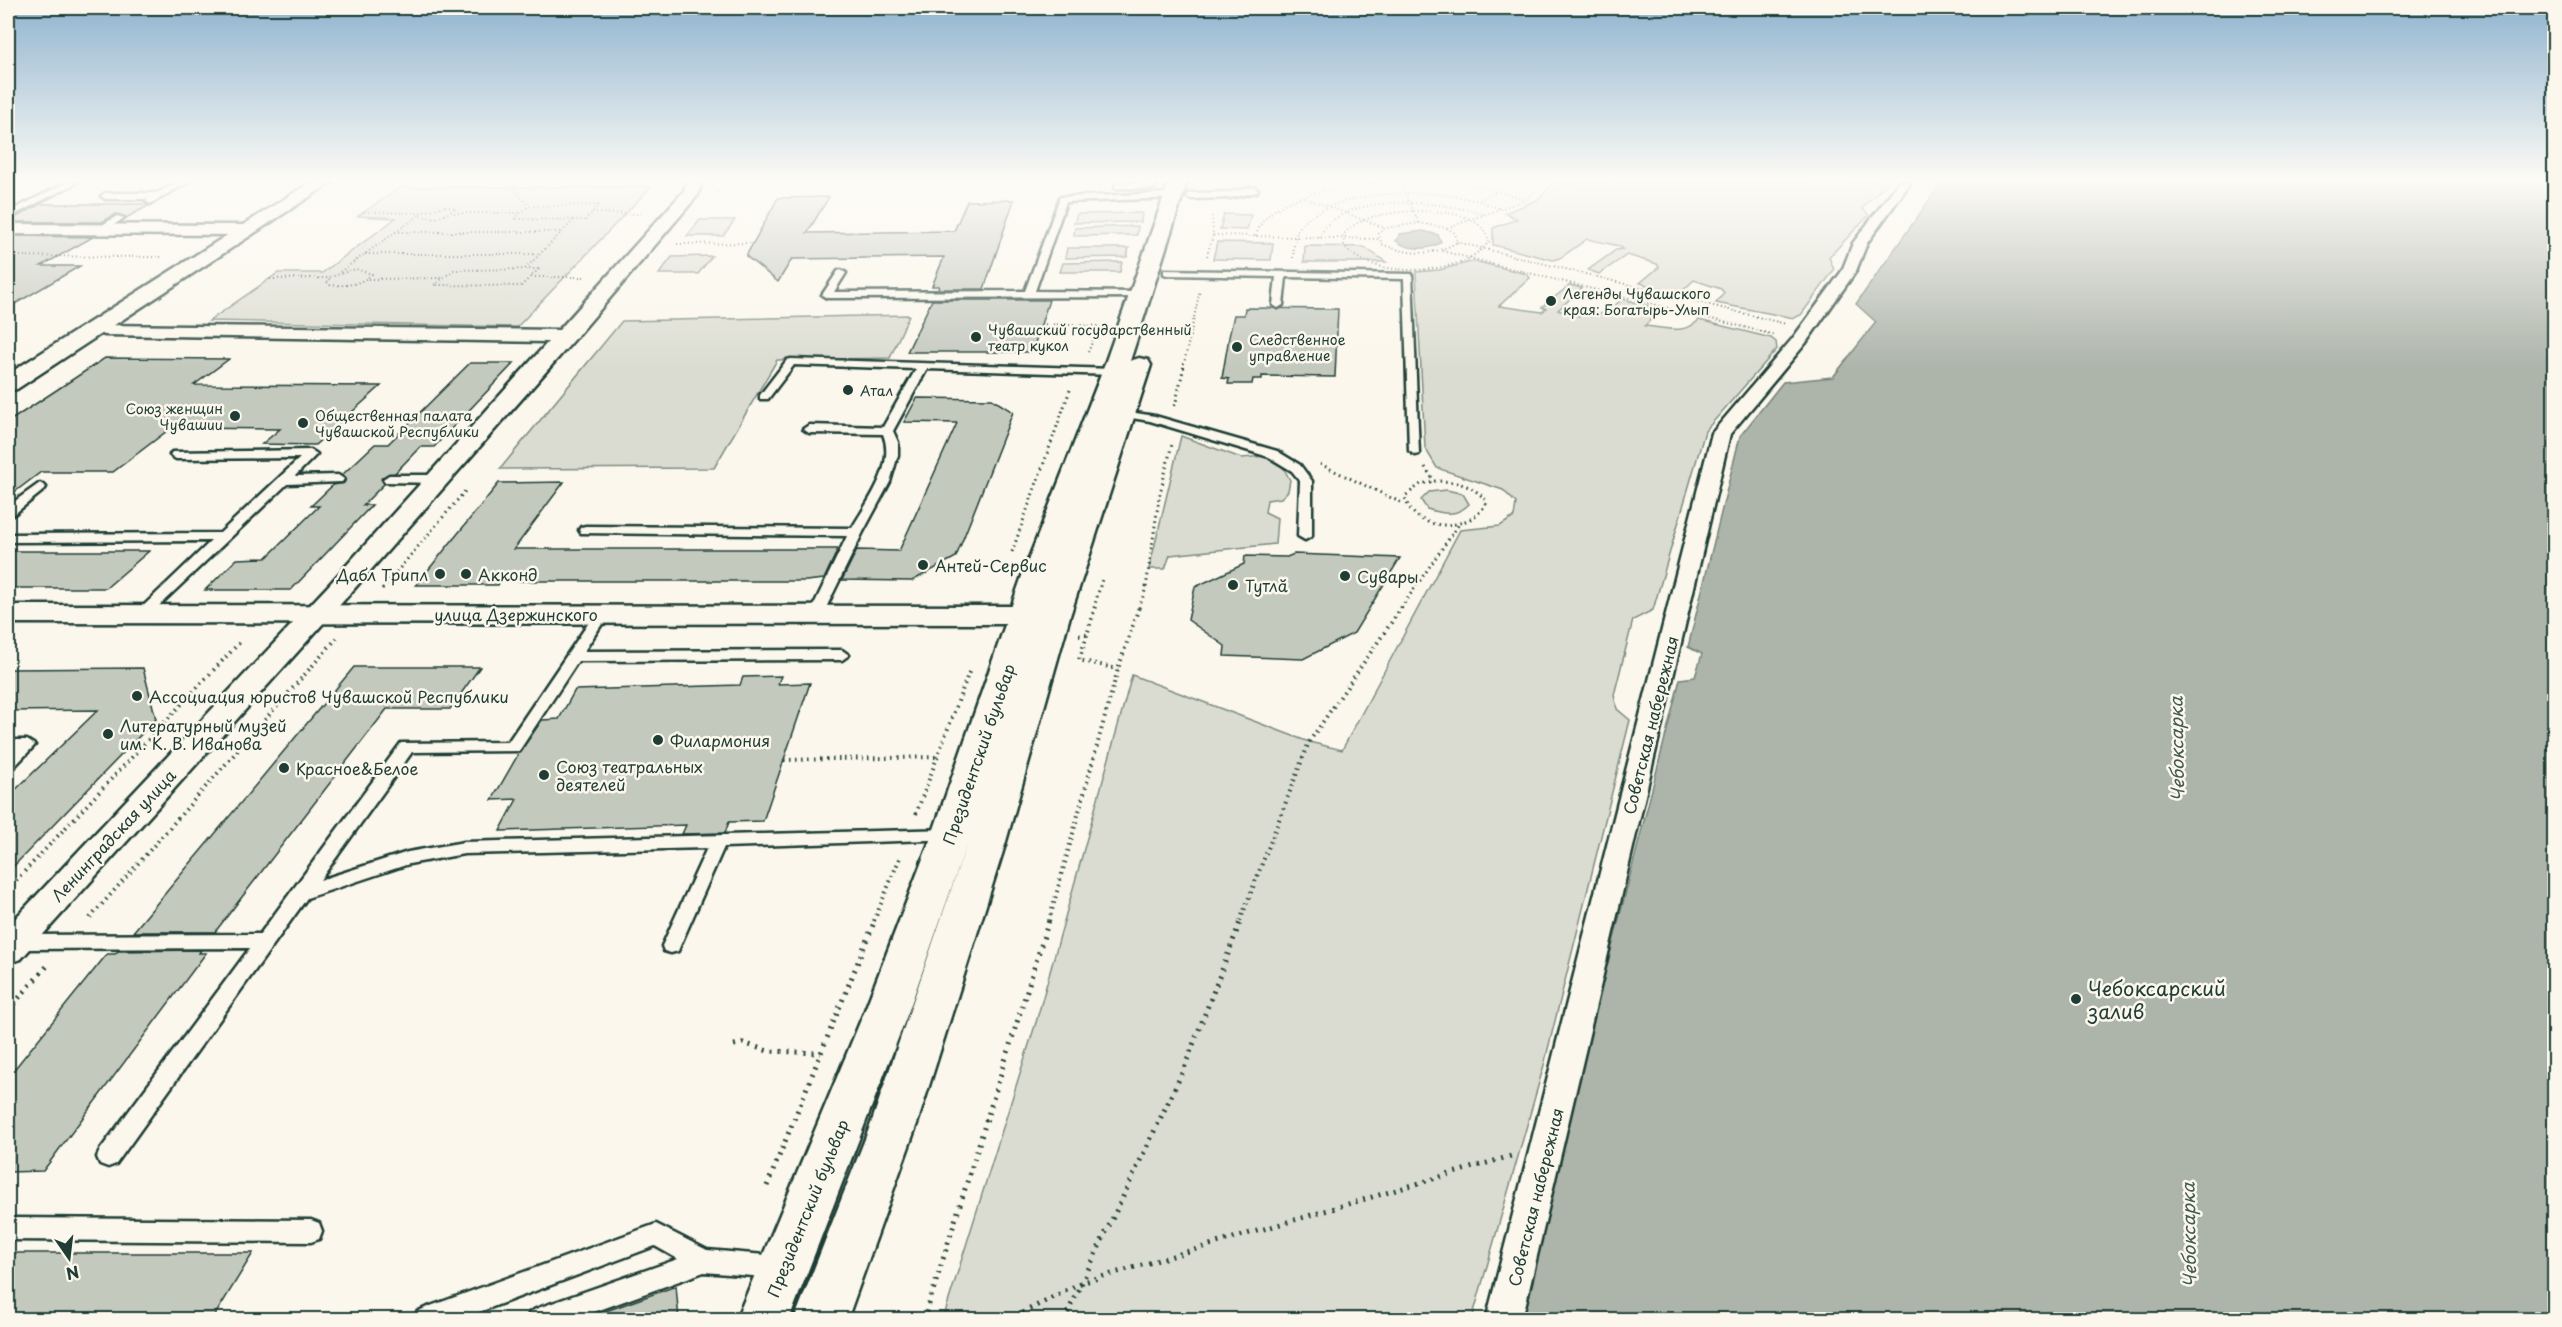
<svg xmlns="http://www.w3.org/2000/svg" width="2562" height="1327" font-family="'Playpen Sans',sans-serif">
<style>
.green{fill:#dbdcd1;stroke:#7d8c82;stroke-width:1.5}
.water{fill:#adb4aa;stroke:#74847b;stroke-width:1.5}
.building{fill:#c4c9be;stroke:#1f3d34;stroke-width:1.5}
.lines{fill:none;stroke-linecap:round;stroke-linejoin:round}
.service-casing{stroke:#1f3d34;stroke-width:5}
.pedestrian-casing{stroke:#1f3d34;stroke-width:5}
.minor-casing{stroke:#1f3d34;stroke-width:5}
.tertiary-casing{stroke:#1f3d34;stroke-width:5}
.secondary-casing{stroke:#1f3d34;stroke-width:5}
.primary-casing{stroke:#1f3d34;stroke-width:5}
.path-far3{stroke:#1f3d34;stroke-width:2;stroke-dasharray:1 3;stroke-linecap:butt}
.path-far2{stroke:#1f3d34;stroke-width:3;stroke-dasharray:1.5 4;stroke-linecap:butt}
.path-far1{stroke:#1f3d34;stroke-width:4;stroke-dasharray:1.5 4.5;stroke-linecap:butt}
.path{stroke:#1f3d34;stroke-width:5;stroke-dasharray:2 6;stroke-linecap:butt}
.service{fill:#fbf7ec;fill-rule:evenodd}
.pedestrian{fill:#fbf7ec;fill-rule:evenodd}
.minor{fill:#fbf7ec;fill-rule:evenodd}
.tertiary{fill:#fbf7ec;fill-rule:evenodd}
.secondary{fill:#fbf7ec;fill-rule:evenodd}
.primary{fill:#fbf7ec;fill-rule:evenodd}
.poi-dot{fill:#1f3d34;stroke:#fbf7ec;stroke-width:2}
.labels{text-anchor:middle;dominant-baseline:central;stroke-width:5;stroke-linejoin:round;paint-order:stroke}
.far-poi-label{font-size:14px;fill:#1f3d34;stroke:#fbf7ec;text-anchor:start}
.poi-label{font-size:16px;fill:#1f3d34;stroke:#fbf7ec;text-anchor:start}
.street-label{font-size:16px;fill:#1f3d34;stroke:#fbf7ec}
.water-label{font-size:18px;font-style:italic;fill:#425b52;stroke:#fbf7ec}
.near-poi-label{font-size:20px;fill:#1f3d34;stroke:#fbf7ec;text-anchor:start}
</style>
<rect width="100%" height="100%" fill="#fbf7ec"/>
<filter id="ink" filterUnits="userSpaceOnUse"><feTurbulence type="fractalNoise" baseFrequency=".0167" numOctaves="2"/><feDisplacementMap in="SourceGraphic" scale="12" xChannelSelector="R" yChannelSelector="G"/><feConvolveMatrix kernelMatrix="1 2 1 2 8 2 1 2 1" color-interpolation-filters="sRGB"/></filter>
<g filter="url(#ink)">
<!-- green -->
<g class="green">
<polygon points="1555,182 1572,185 1576,182 1888,182 1862,208 1869,215 1829,257 1834,270 1801,315 1794,318 1716,303 1724,293 1721,289 1694,280 1679,294 1640,283 1659,267 1657,264 1627,255 1599,274 1588,270 1616,250 1623,249 1619,246 1587,239 1560,258 1553,260 1493,245 1493,228 1517,219 1505,213 1537,200"/>
<polygon points="401,187 651,187 517,327 209,321 278,273 322,273 396,218 358,216"/>
<polygon points="1142,213 1141,222 1074,223 1077,214"/>
<polygon points="1224,214 1251,215 1247,230 1220,229"/>
<polygon points="700,220 735,220 723,236 687,236"/>
<polygon points="1138,226 1137,235 1074,236 1075,228"/>
<polygon points="1217,242 1273,243 1271,260 1213,259"/>
<polygon points="1305,246 1364,247 1386,262 1304,262"/>
<polygon points="1067,248 1129,248 1127,257 1065,258"/>
<polygon points="712,256 698,274 659,274 672,257"/>
<path d="M1474,261L1527,274L1530,278L1499,306L1542,312L1546,309L1542,307L1570,285L1582,288L1558,310C1590,321 1597,319 1623,299L1660,309L1645,326C1666,328 1684,335 1699,320L1771,338L1776,342L1777,349L1705,431L1653,610L1633,620L1614,695L1617,709L1630,720L1544,1065L1472,1319H943L1037,1019L1132,675L1309,742L1342,750L1460,530L1500,526L1514,517L1516,503L1503,490L1437,468L1425,448L1416,272L1439,270Z"/>
<polygon points="1122,262 1120,272 1060,272 1063,263"/>
<polygon points="909,315 890,358 777,360 714,468 500,469 622,321"/>
<polygon points="1181,436 1241,458 1266,456 1283,467 1290,480 1288,491 1281,498 1267,500 1265,512 1277,518 1275,544 1170,555 1165,569 1149,569"/>
<path d="M1447,490L1463,494L1469,504C1457,517 1444,514 1427,509L1421,500L1429,492Z"/>
</g>
<!-- water -->
<g class="water">
<polygon points="1942,182 2554,182 2554,1319 1517,1320 1680,679 1695,677 1702,654 1688,647 1740,436 1783,382 1833,377 1876,322 1856,304"/>
<path d="M1423,231L1438,235L1441,242C1429,251 1408,250 1396,241L1400,234Z"/>
</g>
<!-- building -->
<g class="building">
<polygon points="829,197 807,233 954,231 967,201 1014,200 984,289 938,289 939,286 932,286 944,257 792,259 778,282 746,256 778,198"/>
<polygon points="40,204 146,204 148,206 126,218 116,214 102,222 8,222"/>
<polygon points="8,236 93,237 41,266 80,266 8,308"/>
<polygon points="932,300 1049,300 1032,352 907,352"/>
<polygon points="1245,308 1338,309 1335,377 1262,376 1262,379 1253,379 1252,384 1228,384 1229,379 1222,378 1229,337 1234,315 1244,315"/>
<polygon points="105,358 229,359 194,385 381,386 315,445 262,444 280,429 171,428 113,472 41,472 8,497 8,422"/>
<polygon points="470,363 514,363 434,447 420,447 395,473 382,477 384,484 363,505 372,505 291,590 205,590 237,559 266,558 319,506 311,506 333,485 344,483 346,479 342,475 375,444 388,444"/>
<polygon points="917,398 992,399 1013,412 956,557 912,581 842,580 857,550 899,551 957,423 904,422"/>
<polygon points="564,482 514,549 838,549 824,579 806,581 500,581 498,585 416,585 499,483"/>
<polygon points="8,551 149,551 106,588 8,588"/>
<polygon points="1294,554 1400,558 1354,633 1303,659 1224,656 1225,646 1188,620 1195,587 1244,564 1245,556 1287,557"/>
<polygon points="354,667 480,667 450,709 387,709 215,932 133,932"/>
<polygon points="143,668 156,719 8,872 8,797 98,710 8,711 8,669"/>
<polygon points="781,676 778,684 810,683 763,821 729,822 725,833 682,834 686,825 500,831 517,799 492,800 519,753 542,720 559,719 575,690 740,685 743,677"/>
<polygon points="201,950 199,953 206,953 43,1171 8,1172 8,1077 107,954 115,954 118,951"/>
<polygon points="8,1253 253,1253 212,1320 8,1320"/>
<polygon points="676,1286 679,1320 592,1320 592,1316"/>
</g>
<g class="lines">
<defs>
<g id="service">
<polygon points="68,182 78,182 8,218 8,212"/>
<polygon points="178,182 188,182 150,204 146,201 148,199 105,199 101,196 105,193 157,193"/>
<polygon points="1118,183 1152,183 1156,186 1152,189 1115,188 1115,184"/>
<polygon points="1254,187 1258,190 1257,192 1230,198 1190,199 1186,196 1190,193 1230,192"/>
<polygon points="1173,193 1177,196 1176,198 1066,202 1035,291 1140,292 1144,293 1144,297 827,298 822,295 838,271 841,270 846,273 834,292 1025,291 1060,197"/>
<polygon points="117,216 124,218 103,232 97,232 97,228"/>
<polygon points="1164,270 1412,274 1419,454 1415,455 1409,451 1404,279 1286,277 1283,305 1278,308 1273,305 1276,277 1167,275 1164,274"/>
<path d="M791,359L1114,369L1120,372L1114,375L927,369L893,431L898,442V455L890,482L863,532L821,618L816,619L809,615L847,536L581,533L579,530L581,527L586,526L852,528C867,502 896,466 883,434L809,433L803,429L809,425L883,427L916,369L794,365L768,399H760V395L787,360Z"/>
<polygon points="1123,411 1155,416 1277,451 1300,465 1312,481 1312,536 1305,540 1298,536 1300,481 1292,471 1269,457 1150,421 1119,416 1117,414"/>
<polygon points="311,450 317,454 295,476 338,475 344,479 342,482 287,484 147,617 137,617 135,614 211,541 8,542 8,534 220,533 300,458 176,459 170,455 172,452"/>
<polygon points="389,475 439,475 445,479 439,483 385,482 383,479"/>
<polygon points="40,483 46,487 44,490 13,515 8,516 8,506"/>
<polygon points="601,611 608,615 584,651 842,650 849,655 842,660 578,661 519,751 412,752 320,880 408,852 464,842 951,829 957,831 960,835 957,839 724,847 680,946 678,951 671,953 664,951 662,946 707,848 464,854 409,864 307,898 116,1164 108,1167 100,1164 97,1157 100,1150 250,948 17,949 10,947 8,942 10,937 17,935 260,934 401,743 508,742 596,612"/>
<polygon points="8,740 27,740 35,745 14,767 8,768 8,754 12,750 8,750"/>
<polygon points="8,1218 311,1220 319,1223 322,1231 319,1239 311,1242 8,1240"/>
<polygon points="656,1224 707,1250 777,1256 785,1259 789,1267 785,1275 777,1278 704,1272 572,1320 526,1320 530,1312 538,1308 678,1259 655,1246 458,1320 413,1320 417,1312 425,1308"/>
</g>
<polygon id="pedestrian" points="1899,182 1911,182 1867,243 1856,271 1805,344 1730,434 1522,1320 1486,1320 1712,433 1793,338 1842,271 1853,243"/>
<g id="minor">
<polygon points="686,182 702,182 698,195 574,340 346,598 21,959 8,963 8,926 328,586 548,342 105,335 98,333 95,329 98,325 559,330 684,191"/>
<polygon points="8,224 247,225 256,230 247,235 8,234"/>
</g>
<polygon id="tertiary" points="8,605 1025,606 1036,608 1041,615 1036,622 1025,624 8,623"/>
<polygon id="secondary" points="1169,182 1187,182 1130,361 1139,358 1148,360 1151,365 1070,616 1005,845 918,1121 847,1320 794,1320 872,1121 968,840 909,1010 789,1320 736,1320 865,1010 932,835 1022,576 1102,372"/>
<polygon id="primary" points="311,182 332,182 17,389 8,391 8,374"/>
</defs>
<!-- service casing -->
<use href="#service" class="service-casing"/>
<!-- pedestrian casing -->
<use href="#pedestrian" class="pedestrian-casing"/>
<!-- minor casing -->
<use href="#minor" class="minor-casing"/>
<!-- tertiary casing -->
<use href="#tertiary" class="tertiary-casing"/>
<!-- secondary casing -->
<use href="#secondary" class="secondary-casing"/>
<!-- primary casing -->
<use href="#primary" class="primary-casing"/>
<!-- path-far3 -->
<g class="path-far3">
<polyline points="1400,182 1419,223"/>
<polyline points="1452,182 1479,186 1524,199"/>
<polyline points="517,183 512,187 529,206"/>
<polyline points="390,187 394,182"/>
<polyline points="717,193 726,182"/>
<polyline points="1303,197 1385,228"/>
<polyline points="1480,200 1497,191"/>
<polygon points="599,205 585,220 514,219 529,206"/>
<polygon points="445,206 456,209 438,218 418,216 419,213"/>
<path d="M1413,211C1439,211 1482,211 1489,242C1481,250 1473,257 1463,261C1432,274 1365,276 1344,245V234C1360,215 1390,213 1413,211Z"/>
<polyline points="364,212 419,213"/>
<polyline points="454,213 520,213"/>
<polyline points="592,213 641,214"/>
<path d="M1419,223L1446,228L1455,233L1457,242C1433,257 1407,255 1382,244L1378,233L1385,228Z"/>
<polyline points="1447,228 1525,200 1546,182"/>
<polyline points="395,232 561,232"/>
<polyline points="1213,235 1378,239"/>
<path d="M1256,236C1266,194 1341,187 1378,182"/>
<path d="M1319,238C1322,233 1325,226 1330,223C1364,192 1445,203 1485,214"/>
<polyline points="1457,242 1786,324"/>
<polyline points="677,244 753,243"/>
<polyline points="1442,251 1775,335"/>
<polyline points="365,254 539,254"/>
<polyline points="8,256 163,257"/>
<polyline points="1207,256 1213,235 1212,214"/>
<path d="M1293,258C1294,246 1294,232 1303,223C1341,185 1455,187 1500,209"/>
<polyline points="525,269 574,220"/>
<polygon points="539,269 521,286 434,285 454,270"/>
<polyline points="340,272 418,216"/>
<polyline points="531,277 585,277"/>
<path d="M270,279L327,278L356,269L372,274C360,285 346,286 330,285L327,282L330,278"/>
<polyline points="368,279 443,278"/>
<polyline points="1041,324 1099,326"/>
<polyline points="1088,352 1097,331"/>
<polyline points="1183,368 1200,290"/>
</g>
<!-- path-far2 -->
<g class="path-far2">
<polyline points="1175,406 1184,366"/>
<polyline points="1320,464 1404,504"/>
<polyline points="1425,467 1434,481"/>
<path d="M1434,481C1455,481 1473,484 1487,502C1472,533 1412,534 1405,496L1421,484Z"/>
<polyline points="1012,552 1070,390"/>
<polyline points="382,589 466,490"/>
<polyline points="1094,608 1102,579"/>
<polyline points="1139,608 1146,588 1159,498 1172,444"/>
<polyline points="1401,608 1459,524"/>
</g>
<!-- path-far1 -->
<g class="path-far1">
<polyline points="1079,635 1087,635 1095,607"/>
<polyline points="1087,635 1079,660 1118,669"/>
<polyline points="784,760 938,757"/>
<polyline points="916,814 969,672"/>
<polyline points="8,889 240,642"/>
<polyline points="90,918 337,638"/>
<polyline points="874,921 901,855"/>
<polyline points="1049,921 1118,669 1139,607"/>
<polyline points="1240,921 1309,742 1402,607"/>
</g>
<!-- path -->
<g class="path">
<polyline points="8,1010 49,964"/>
<polyline points="734,1045 743,1043 768,1051 821,1053"/>
<polyline points="767,1186 875,920"/>
<polyline points="714,1320 716,1314"/>
<polyline points="924,1320 1049,920"/>
<polyline points="1008,1320 1081,1283 1511,1156"/>
<polyline points="1064,1320 1183,1071 1241,920"/>
</g>
<!-- service -->
<use href="#service" class="service"/>
<!-- pedestrian -->
<use href="#pedestrian" class="pedestrian"/>
<!-- minor -->
<use href="#minor" class="minor"/>
<!-- tertiary -->
<use href="#tertiary" class="tertiary"/>
<!-- secondary -->
<use href="#secondary" class="secondary"/>
<!-- primary -->
<use href="#primary" class="primary"/>
</g>
</g>
<!-- sky -->
<linearGradient id="sky" x2="0" y2="1"><stop stop-color="#90b4cf"/><stop offset="0.49" stop-color="#fdfbf6"/><stop offset="1" stop-color="#fdfbf6" stop-opacity="0"/></linearGradient>
<rect width="2562" height="368" fill="url(#sky)"/>
<!-- markers -->
<g class="poi-dot">
<circle cx="1551" cy="301" r="6"/>
<circle cx="976" cy="337" r="6"/>
<circle cx="1237" cy="347" r="6"/>
<circle cx="848" cy="390" r="6"/>
<circle cx="235" cy="416" r="6"/>
<circle cx="303" cy="423" r="6"/>
<circle cx="923" cy="565" r="6"/>
<circle cx="440" cy="574" r="6"/>
<circle cx="466" cy="574" r="6"/>
<circle cx="1345" cy="576" r="6"/>
<circle cx="1233" cy="585" r="6"/>
<circle cx="137" cy="696" r="6"/>
<circle cx="108" cy="734" r="6"/>
<circle cx="658" cy="740" r="6"/>
<circle cx="284" cy="768" r="6"/>
<circle cx="544" cy="775" r="6"/>
<circle cx="2076" cy="999" r="6"/>
</g>
<g class="labels">
<!-- far-poi labels -->
<g class="far-poi-label">
<text x="1563" y="293">Легенды Чувашского<tspan x="1563" dy="16">края: Богатырь-Улып</tspan></text>
<text x="988" y="329">Чувашский государственный<tspan x="988" dy="16">театр кукол</tspan></text>
<text x="1249" y="339">Следственное<tspan x="1249" dy="16">управление</tspan></text>
<text x="860" y="390">Атал</text>
<text x="223" y="408" text-anchor="end">Союз женщин<tspan x="223" dy="16">Чувашии</tspan></text>
<text x="315" y="415">Общественная палата<tspan x="315" dy="16">Чувашской Республики</tspan></text>
</g>
<!-- poi labels -->
<g class="poi-label">
<text x="935" y="565">Антей-Сервис</text>
<text x="428" y="574" text-anchor="end">Дабл Трипл</text>
<text x="478" y="574">Акконд</text>
<text x="1357" y="576">Сувары</text>
<text x="1245" y="585">Тутлӑ</text>
<text x="149" y="696">Ассоциация юристов Чувашской Республики</text>
<text x="120" y="725">Литературный музей<tspan x="120" dy="18">им. К. В. Иванова</tspan></text>
<text x="670" y="740">Филармония</text>
<text x="556" y="766">Союз театральных<tspan x="556" dy="18">деятелей</tspan></text>
<text x="296" y="768">Красное&amp;Белое</text>
</g>
<!-- street labels -->
<g class="street-label">
<text x="516" y="614">улица Дзержинского</text>
<text transform="translate(1650 725) rotate(-76)">Советская набережная</text>
<text transform="translate(978 754) rotate(-71)">Президентский бульвар</text>
<text transform="translate(113 835) rotate(-47)">Ленинградская улица</text>
<text transform="translate(1535 1197) rotate(-76)">Советская набережная</text>
<text transform="translate(807 1208) rotate(-68)">Президентский бульвар</text>
</g>
<!-- water labels -->
<g class="water-label">
<text transform="translate(2176 749) rotate(-91)">Чебоксарка</text>
<text transform="translate(2188 1235) rotate(-91)">Чебоксарка</text>
</g>
<!-- near-poi labels -->
<g class="near-poi-label">
<text x="2088" y="988">Чебоксарский<tspan x="2088" dy="23">залив</tspan></text>
</g>
</g>
<!-- margin -->
<rect width="2562" height="1327" fill="none" stroke="#fbf7ec" stroke-width="30"/>
<rect x="15" y="15" width="2532" height="1297" fill="none" stroke="#1f3d34" stroke-width="2" filter="url(#ink)"/>
<!-- north arrow -->
<g transform="translate(69 1258) rotate(166)" stroke="#fbf7ec" stroke-width="4.5" paint-order="stroke">
<path d="M0-4.5L10 22L0 15L-10 22Z" fill="#1f3d34"/>
<text y="-9" font-size="16" font-weight="bold" text-anchor="middle" fill="#1f3d34">N</text>
</g>
</svg>
